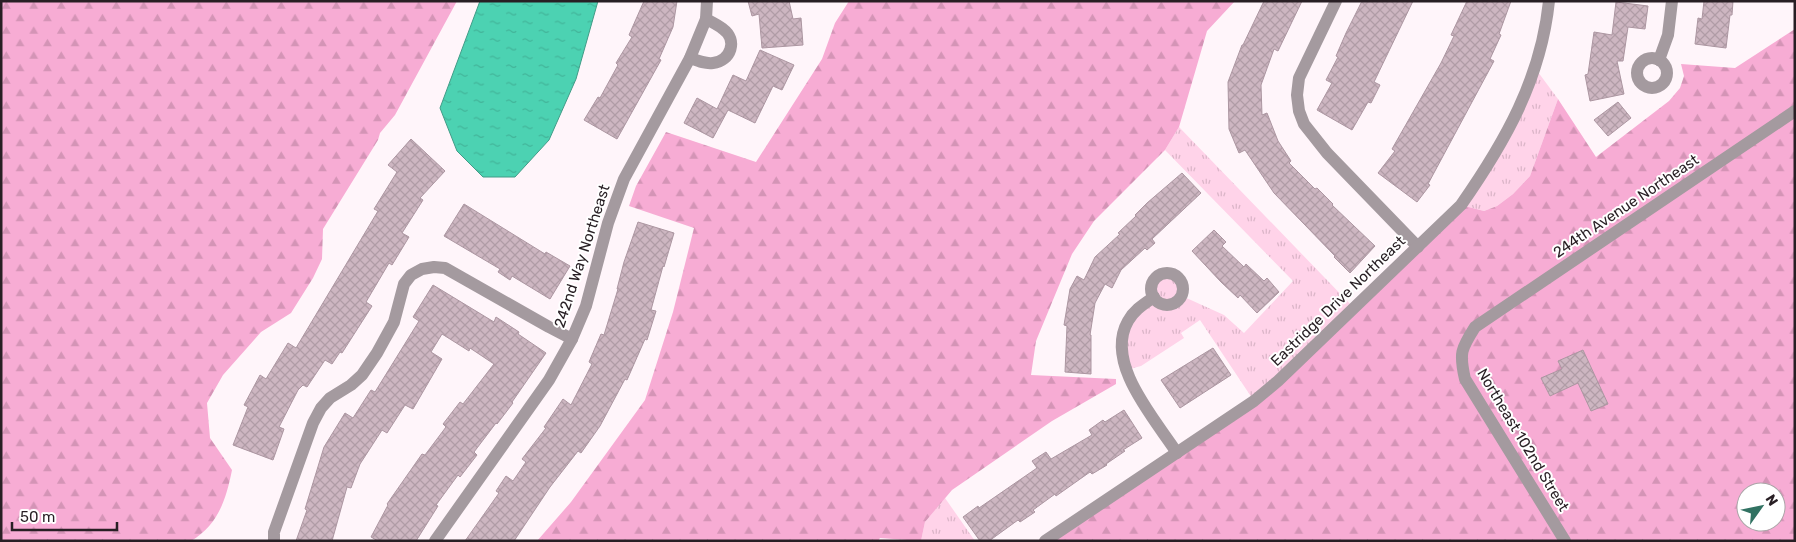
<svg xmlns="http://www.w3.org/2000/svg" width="1796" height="542" font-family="Rubik,sans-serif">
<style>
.grass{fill:url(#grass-tufts)}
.forest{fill:url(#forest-firs);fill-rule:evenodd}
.water{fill:url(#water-ripples);stroke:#419c87}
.building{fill:url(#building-cross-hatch);stroke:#ac96a1}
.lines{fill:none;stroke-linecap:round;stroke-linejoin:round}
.minor{stroke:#a49a9f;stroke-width:12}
.labels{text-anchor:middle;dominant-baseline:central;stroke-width:4;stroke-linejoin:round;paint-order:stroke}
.street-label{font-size:15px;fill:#281f24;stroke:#fff}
</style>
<defs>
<pattern id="grass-tufts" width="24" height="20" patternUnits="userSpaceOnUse" patternTransform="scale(1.25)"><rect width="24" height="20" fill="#ffd3e9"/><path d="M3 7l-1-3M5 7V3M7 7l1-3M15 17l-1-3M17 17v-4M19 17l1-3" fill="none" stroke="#dbb5c8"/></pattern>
<pattern id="forest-firs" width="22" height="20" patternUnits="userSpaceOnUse" patternTransform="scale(1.25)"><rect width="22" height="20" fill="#f7acd4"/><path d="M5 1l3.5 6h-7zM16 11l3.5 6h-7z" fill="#d494b6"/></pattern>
<pattern id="water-ripples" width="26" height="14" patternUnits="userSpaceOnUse" patternTransform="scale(1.25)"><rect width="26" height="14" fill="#4cd2b2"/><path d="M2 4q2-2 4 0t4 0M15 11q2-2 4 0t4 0" fill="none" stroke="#42b499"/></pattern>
<pattern id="building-cross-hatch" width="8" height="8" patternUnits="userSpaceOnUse" patternTransform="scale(1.25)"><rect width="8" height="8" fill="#cdb6c1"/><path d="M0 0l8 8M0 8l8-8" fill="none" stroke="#b09ca6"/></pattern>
</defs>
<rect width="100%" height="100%" fill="#fff5fa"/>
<!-- grass -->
<g class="grass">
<polygon points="1535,68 1558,99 1530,176 1513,194 1497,206 1484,211 1461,205"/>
<path d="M1179,127L1354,308L1254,401L1200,320L1181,333L1184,338L1141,366L1126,370C1125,362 1121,343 1124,335C1129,321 1146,307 1151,292C1153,287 1151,282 1155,278C1169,263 1187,279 1182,296L1224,315L1244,333L1293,281L1165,150Z"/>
<polygon points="945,498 975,541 921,541 925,522"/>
</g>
<!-- forest -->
<g class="forest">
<path d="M1,1H457L395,115L380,133L378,140L323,229L322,259L313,278L291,313L261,332L223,375L207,403L210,438L232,470C226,500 218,525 191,541H1Z"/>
<polygon points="849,1 1235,1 1207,31 1179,127 1165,150 1094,221 1072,254 1036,341 1031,375 1116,379 1116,384 1052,421 952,490 925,522 921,541 880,538 878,541 537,541 571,502 645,400 673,312 694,228 629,206 636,186 666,132 756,162 822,59 835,23"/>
<path d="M1795,29V541H1045L1254,401L1461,205L1484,211L1497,206L1513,194L1530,176L1558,99L1596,157L1669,101L1680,88L1684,76L1681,64L1735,68ZM1746,492H1776V522H1746Z"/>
</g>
<!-- water -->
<polygon class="water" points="480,1 598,1 576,79 549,140 515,177 483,177 457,151 440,108"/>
<!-- building -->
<g class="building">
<polygon points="644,1 677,1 673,27 659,59 661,60 617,139 584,120 598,97 600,98 618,65 616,63 632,37 629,35"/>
<polygon points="748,1 789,1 793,19 801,18 803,45 762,48 759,14 752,16"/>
<polygon points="1264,1 1302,1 1278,51 1274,49 1261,85 1262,115 1267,113 1278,141 1291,161 1289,163 1315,189 1317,188 1333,204 1332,205 1375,246 1350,273 1334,257 1335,256 1274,193 1245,150 1239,153 1229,129 1228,82 1242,45 1243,45"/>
<polygon points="1362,1 1413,1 1374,82 1380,85 1371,103 1368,102 1352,130 1317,110 1332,83 1326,80 1338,57 1336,56 1346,33"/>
<polygon points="1467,1 1511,1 1499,34 1501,35 1490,59 1494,61 1428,184 1430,185 1417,202 1378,173 1395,151 1392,149 1441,63 1454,36 1451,35"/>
<polygon points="1704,1 1733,1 1732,15 1730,15 1726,48 1695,44 1698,18 1702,19"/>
<polygon points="1616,2 1648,6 1645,29 1628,27 1623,61 1617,61 1624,94 1590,101 1585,75 1588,74 1594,32 1612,35"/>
<polygon points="760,50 794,65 782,90 773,86 755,123 728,110 713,138 684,123 697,98 717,109 733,75 746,81"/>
<polygon points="1618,102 1631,118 1608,136 1594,120"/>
<polygon points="411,139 445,171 420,198 423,200 402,233 409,237 392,265 389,263 366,302 372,306 342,353 340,352 332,364 325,360 307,387 303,385 298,390 279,427 284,429 273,460 233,445 248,407 244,405 260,375 266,379 288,343 296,348 378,211 374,209 397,172 388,165"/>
<polygon points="1182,173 1201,193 1152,239 1155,243 1147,250 1145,248 1121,270 1112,288 1105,284 1095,303 1090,335 1091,335 1091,374 1065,372 1067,326 1064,325 1070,289 1077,276 1084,280 1095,257 1120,234 1118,233 1136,216 1135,215 1147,203"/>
<polygon points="464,204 545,254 546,252 570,266 550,299 512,276 510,280 498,272 500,269 444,236"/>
<polygon points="638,222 674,233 664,267 663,266 651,310 656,311 647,340 645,339 627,380 625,379 600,426 581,453 578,451 550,487 514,541 465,541 499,493 496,491 506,476 513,481 526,462 522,459 546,428 544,427 563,399 571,405 592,364 589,362 601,334 604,335 618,289 617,289 624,262"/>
<polygon points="1214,230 1226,242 1222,246 1244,267 1246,264 1264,281 1267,278 1279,292 1257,313 1240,295 1238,298 1221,282 1192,251"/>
<polygon points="433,285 494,322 496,317 519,332 518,334 546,353 512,402 513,403 497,424 496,423 474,452 477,455 460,477 458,475 436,505 438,506 416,541 378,541 371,537 388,505 387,504 422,454 425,455 446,427 443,424 460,402 463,404 494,364 470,348 469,351 442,334 431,352 442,359 413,409 405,405 387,433 382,430 360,464 351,488 347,487 332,541 296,541 307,510 305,509 324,447 345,413 353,418 371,390 375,392 419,321 413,317"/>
<polygon points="1213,348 1231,375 1180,408 1161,380"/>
<polygon points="1583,350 1608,404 1591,411 1578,383 1550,396 1541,378 1562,369 1558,361"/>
<polygon points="1124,410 1142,438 1123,450 1125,451 1106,464 1107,465 1092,474 1090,472 1056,496 1055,494 1033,510 1035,512 1020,522 1018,520 989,541 980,541 963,517 978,506 979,508 1037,468 1032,461 1046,452 1051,459 1092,435 1089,430 1103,420 1105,422"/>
</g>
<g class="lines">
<!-- minor -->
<g class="minor">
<polyline points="1336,1 1299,78 1297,95 1299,111 1304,124 1327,153 1418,247"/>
<circle cx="1652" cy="73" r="15"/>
<path d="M690,58C698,61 705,64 713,63C731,61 738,40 723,29C718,25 712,22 706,19"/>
<polyline points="1659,60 1668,35 1672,1"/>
<circle cx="1167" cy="289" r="16"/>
<path d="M1154,297C1144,304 1134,310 1128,321C1104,363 1155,419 1177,453"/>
<polyline points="274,541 274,532 313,423 321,408 330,398 351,385 362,375 377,353 394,322 404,284 411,275 422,269 434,267 445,268 549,327 572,339"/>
<polyline points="435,541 549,380 572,339 586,306 608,223 624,179 690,58 706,19 707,1"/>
<path d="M1045,541L1254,401L1278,381L1461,205C1505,142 1541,79 1549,1"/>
<path d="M1565,541L1465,379C1459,353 1461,349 1475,327L1795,111"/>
</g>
</g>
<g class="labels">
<!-- street labels -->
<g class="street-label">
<text transform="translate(1626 206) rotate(-34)">244th Avenue Northeast</text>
<text transform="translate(582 256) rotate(-72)">242nd Way Northeast</text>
<text transform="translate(1338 301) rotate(-44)">Eastridge Drive Northeast</text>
<text transform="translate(1523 440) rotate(59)">Northeast 102nd Street</text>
</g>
</g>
<!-- border -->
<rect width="1796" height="542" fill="none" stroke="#281f24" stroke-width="5"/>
<!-- north arrow -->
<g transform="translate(1761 507) rotate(57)"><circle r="24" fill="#ffffff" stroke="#a9a5a7"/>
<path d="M0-4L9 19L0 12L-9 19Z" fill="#317262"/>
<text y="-8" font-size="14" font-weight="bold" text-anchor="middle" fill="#281f24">N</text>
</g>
<!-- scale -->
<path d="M12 522v8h105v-8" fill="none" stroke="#281f24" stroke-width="2.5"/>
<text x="20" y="522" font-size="15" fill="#281f24" stroke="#ffffff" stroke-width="4" paint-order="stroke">50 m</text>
</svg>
